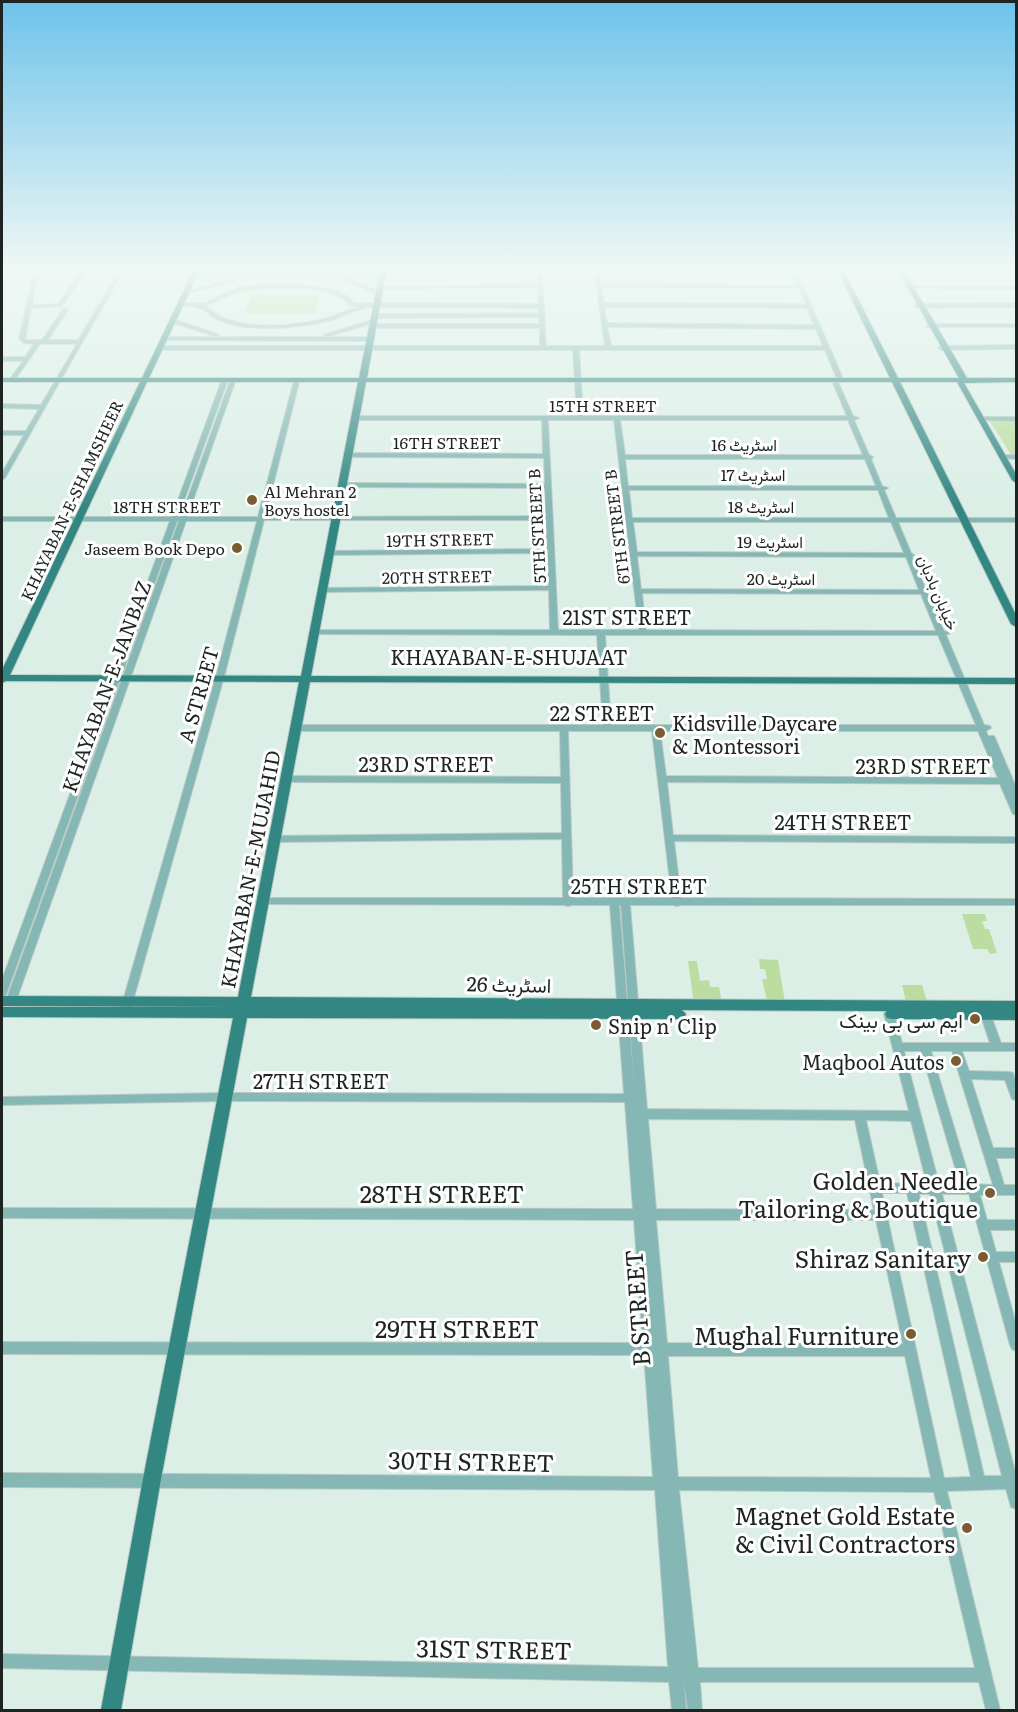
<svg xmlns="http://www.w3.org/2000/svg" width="1018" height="1712" font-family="Literata,Vazirmatn,serif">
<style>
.green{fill:#bbdda1}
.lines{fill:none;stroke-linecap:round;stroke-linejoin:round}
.minor-casing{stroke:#b9cac3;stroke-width:2}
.major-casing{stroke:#b9cac3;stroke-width:2}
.minor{fill:#85b7b4;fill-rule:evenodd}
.major{fill:#338783;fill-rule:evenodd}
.poi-dot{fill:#7b5c31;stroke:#fff;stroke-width:2}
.labels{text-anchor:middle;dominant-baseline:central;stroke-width:6;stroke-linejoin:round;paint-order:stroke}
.far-street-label{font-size:16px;fill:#1d2421;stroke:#fff}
.far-poi-label{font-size:16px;fill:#1d2421;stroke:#fff;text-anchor:start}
.street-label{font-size:20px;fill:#1d2421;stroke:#fff}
.poi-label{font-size:20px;fill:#1d2421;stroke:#fff;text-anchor:start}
.near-poi-label{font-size:24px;fill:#1d2421;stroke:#fff;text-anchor:end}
.near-street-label{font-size:24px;fill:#1d2421;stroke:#fff}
</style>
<rect width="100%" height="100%" fill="#dbefe7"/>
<!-- green -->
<g class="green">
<polygon points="252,295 320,295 315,313 245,313"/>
<polygon points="989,420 1016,420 1016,456 1012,456"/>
<polygon points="985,914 987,921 982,921 985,929 989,929 997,953 990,954 987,949 973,949 962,914"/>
<polygon points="759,959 778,960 785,1002 767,1001 762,979 767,979 765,969 760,969"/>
<polygon points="688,961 697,961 700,981 709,980 710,987 719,987 722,1003 694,1004"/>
<polygon points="902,985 922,985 927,1001 906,1001"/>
</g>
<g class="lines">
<defs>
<g id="minor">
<path d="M35,267L1016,268V270H796L843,379L840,381L837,379L825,350H579L583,416H847L833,383L838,382L853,416L859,418L854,420L869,455L873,457L871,459L882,486L888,488L884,490L896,518H1016V522H898L911,553L914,555L912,557L926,590L931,592L928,594L944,631L950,633L946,635L984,725L990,726L991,728L986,731L988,736H994L995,738L1016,787V799L1015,798L1016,803V815L1013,814L1012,812L1000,784L667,782L673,835L1016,837V843L674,841L681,898L1016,899V905H681L677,906L673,905H630L647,1109L909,1111L884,1014L885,1011L889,1010L893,1011L894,1014L902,1043H990L979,1010L980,1007L984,1006L988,1007L989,1010L1001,1043H1016V1051H962L969,1071L1009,1072L1013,1073L1016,1082V1100L1012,1099L1005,1080L971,1079L993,1148H1016V1158H996L1004,1185H1016V1195H980L987,1220H1016V1230H990L996,1252H1016V1262H999L1016,1324V1351L1012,1349L1010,1345L969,1194H942L1016,1475V1509L1011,1507L1006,1489L947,1491L1000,1710H986L979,1682H700L702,1710H688L684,1682L686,1710H672L669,1682L2,1668V1654L668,1667L655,1490L2,1487V1473L653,1477L644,1355L2,1354V1342L643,1343L634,1220L2,1218V1208L633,1209L625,1102L225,1101L2,1105V1097L225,1093L624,1094L610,905H572L568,906L564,905L262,904L259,903L257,901L259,899L262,898H563L562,839L274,842L270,839L274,836L562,833L561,783L286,782L282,779L286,776L561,777L560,731H296L292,728L296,725H603L597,635L314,634L310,632L314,630H550L549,590L322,592L318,590L322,588L549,586L547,553L329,555L326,553L329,551L547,549L546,520H264L225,673L131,1008L130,1011L126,1012L122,1011L121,1008L217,673L257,521H186L16,1001L15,1004L11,1005L7,1004L6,1001L179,521H177L7,992L6,995L2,996V980L170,521H2V517H172L221,382L224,380L227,382L178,517H181L230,381L235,382L187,517H258L294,381L299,382L265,517L546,516L545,488L342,487L339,485L342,483L545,484L544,458L348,457L345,455L348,453L543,454L542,420H355L352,418L355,416H577L573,350H160L157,348L160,346H540V328H373L370,326L373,324H540L539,317L376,318L373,323L326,337L323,335L369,321L375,314L539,313V308L362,307L365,308L364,309L354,311L333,320L314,324L281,328H262L244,327L226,323L212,317L204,309L178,304L181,302C189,303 197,304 204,303C216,300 226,291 238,288C262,283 328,282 348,297C350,299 352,301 354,303L539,304L538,287L380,289L378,288L380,287L538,285V270H124C83,341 45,407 5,478L2,480V473L24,435H2V431H26L39,409L2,408V404L41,405L77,344H40L14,381L9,380L23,361H2V357H25L34,344L24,343L19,339ZM39,270H82L58,304L32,305ZM87,270H120L78,340H48L68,310L65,308L63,309L42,340H27L25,339L31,308L62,306ZM542,270H594L605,346H546ZM599,270H791L797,286L601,285ZM601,287L799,288L806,304L604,303ZM269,288C296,288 331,284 351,306L362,307C349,308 339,315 326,318C299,326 256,329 229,320C219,317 213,311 205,306L239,291ZM604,307L807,308L814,325L607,323ZM607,327L816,329L823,346H611ZM548,420H614L639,630H558ZM620,420H848L863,455H625ZM625,459H865L876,486H628ZM629,490H878L889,518H632ZM633,522H891L904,553L637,552ZM637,556L906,557L919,590L641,589ZM642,593L921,594L936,631L646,630ZM605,635H938L976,725H611ZM568,731H652L672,898H573ZM660,731H978L998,778L666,776ZM619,905H621L635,1094ZM904,1051H921L960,1184H939ZM931,1051H952L993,1185L971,1184ZM648,1119L855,1120L874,1210L656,1209ZM866,1120L911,1121L927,1184L880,1183ZM882,1193H907L971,1477L944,1478ZM919,1194H930L1002,1476H984ZM656,1220H876L903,1344L667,1343ZM668,1356H905L931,1478L678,1477ZM679,1490L934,1492L975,1668H698Z"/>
<polygon points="382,274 384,275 384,276 194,277 192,276 194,275"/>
<polygon points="344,278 348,278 381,293 377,294 344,280"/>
<polygon points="232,279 234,279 234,281 186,294 184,293"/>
<polygon points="906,286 1016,287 1016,289 904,288 904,286"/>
<polygon points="1016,303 1016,307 917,308 914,306 917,304"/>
<polygon points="173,319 218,334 219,335 214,336 171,322 171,320"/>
<polygon points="929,324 1016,324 1016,327 927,327 927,325"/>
<polygon points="164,337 370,337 373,339 370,341 162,340 162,338"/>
<polygon points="1016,345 1016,349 941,350 938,348 941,346"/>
<polygon points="981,417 1016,417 1016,421 979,420 979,418"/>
<polygon points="1003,455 1016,455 1016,459 1001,458 1000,457"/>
</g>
<path id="major" d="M195,267H201L149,378H359L381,267H387L367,378H890L836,267H842L898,378H959L896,267H902L967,378H1016V382L964,383L1016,474V483L1012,480L957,382H900L1016,615V627L1011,624L892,382H366L311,676L1016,678V684L310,682L251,997L1016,1001V1020L892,1019L887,1018L885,1014L887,1011L682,1010L686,1014L684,1018L679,1019L247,1018L161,1479L121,1710H101L143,1479L233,1018L2,1017V1007H236L2,1006V996L238,997L299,682L6,681L2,683V670L140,382H2V378H142ZM147,382H358L301,676L10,675Z"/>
</defs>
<!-- minor casing -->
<use href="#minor" class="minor-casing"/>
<!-- major casing -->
<use href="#major" class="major-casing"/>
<!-- minor -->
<use href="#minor" class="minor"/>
<!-- major -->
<use href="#major" class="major"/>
</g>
<!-- sky -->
<linearGradient id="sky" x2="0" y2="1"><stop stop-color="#6dc3eb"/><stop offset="0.53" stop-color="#eff8f4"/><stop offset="1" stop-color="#eff8f4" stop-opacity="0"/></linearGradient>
<rect width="1018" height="507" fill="url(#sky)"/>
<!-- markers -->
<g class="poi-dot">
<circle cx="252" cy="500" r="6"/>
<circle cx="237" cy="548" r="6"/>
<circle cx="660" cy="733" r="6"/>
<circle cx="975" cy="1019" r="6"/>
<circle cx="596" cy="1025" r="6"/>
<circle cx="956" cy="1061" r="6"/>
<circle cx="990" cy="1193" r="6"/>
<circle cx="983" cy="1257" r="6"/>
<circle cx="911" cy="1334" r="6"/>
<circle cx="967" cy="1528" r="6"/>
</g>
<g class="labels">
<!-- far-street labels -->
<g class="far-street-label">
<text x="603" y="405">15TH STREET</text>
<text x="447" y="442">16TH STREET</text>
<text x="744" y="444">اسٹریٹ 16</text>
<text x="753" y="474">اسٹریٹ 17</text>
<text transform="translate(71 500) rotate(-65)">KHAYABAN-E-SHAMSHEER</text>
<text x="167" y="506">18TH STREET</text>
<text x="761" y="506">اسٹریٹ 18</text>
<text transform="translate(536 526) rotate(-93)">5TH STREET B</text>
<text transform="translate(616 527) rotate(-97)">6TH STREET B</text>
<text transform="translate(440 539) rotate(-1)">19TH STREET</text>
<text x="770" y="541">اسٹریٹ 19</text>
<text transform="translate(437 576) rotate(-1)">20TH STREET</text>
<text x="781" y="578">اسٹریٹ 20</text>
<text transform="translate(939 592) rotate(67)">خیابان بادبان</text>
</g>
<!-- far-poi labels -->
<g class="far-poi-label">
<text x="264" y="491">Al Mehran 2<tspan x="264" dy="18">Boys hostel</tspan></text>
<text x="225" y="548" text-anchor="end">Jaseem Book Depo</text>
</g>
<!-- street labels -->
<g class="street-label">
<text x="627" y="616">21ST STREET</text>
<text x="509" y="656">KHAYABAN-E-SHUJAAT</text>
<text transform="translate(105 686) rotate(-70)">KHAYABAN-E-JANBAZ</text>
<text transform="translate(197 694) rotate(-74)">A STREET</text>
<text x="602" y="712">22 STREET</text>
<text x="426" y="763">23RD STREET</text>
<text x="923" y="765">23RD STREET</text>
<text x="843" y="821">24TH STREET</text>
<text transform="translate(249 869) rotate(-79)">KHAYABAN-E-MUJAHID</text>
<text x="639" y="885">25TH STREET</text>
<text transform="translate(509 983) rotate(1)">اسٹریٹ 26</text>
<text x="321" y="1080">27TH STREET</text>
</g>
<!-- poi labels -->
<g class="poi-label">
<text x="672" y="722">Kidsville Daycare<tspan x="672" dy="23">&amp; Montessori</tspan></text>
<text x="963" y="1019" text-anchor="end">ایم سی بی بینک</text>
<text x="608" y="1025">Snip n' Clip</text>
<text x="944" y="1061" text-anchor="end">Maqbool Autos</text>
</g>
<!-- near-poi labels -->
<g class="near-poi-label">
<text x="978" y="1179">Golden Needle<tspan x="978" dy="28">Tailoring &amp; Boutique</tspan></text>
<text x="971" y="1257">Shiraz Sanitary</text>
<text x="899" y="1334">Mughal Furniture</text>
<text x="955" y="1514">Magnet Gold Estate<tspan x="955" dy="28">&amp; Civil Contractors</tspan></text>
</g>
<!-- near-street labels -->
<g class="near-street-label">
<text x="442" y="1192">28TH STREET</text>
<text transform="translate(636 1308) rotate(-94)">B STREET</text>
<text x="457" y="1327">29TH STREET</text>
<text transform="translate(471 1460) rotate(1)">30TH STREET</text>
<text transform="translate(494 1648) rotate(1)">31ST STREET</text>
</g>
</g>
<!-- border -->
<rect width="1018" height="1712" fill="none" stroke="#1d2421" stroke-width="6"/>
</svg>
